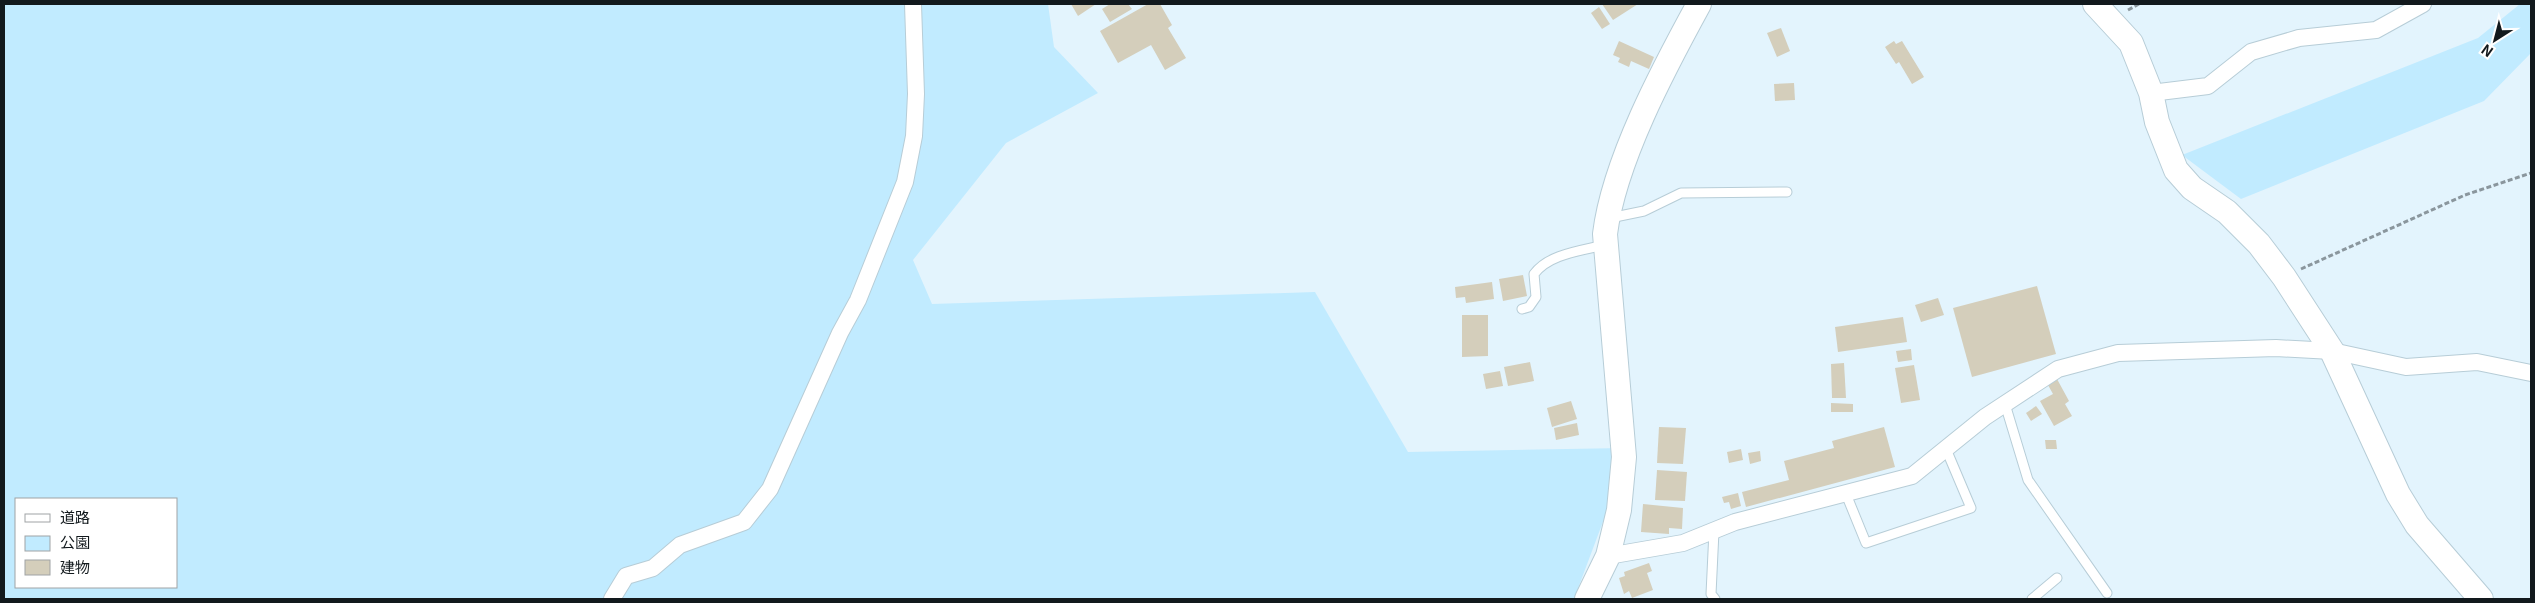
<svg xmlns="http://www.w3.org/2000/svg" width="2535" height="603" font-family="Georgia,'Noto Sans JP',serif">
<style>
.green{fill:#c1ebff;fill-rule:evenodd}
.building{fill:#d4cebb}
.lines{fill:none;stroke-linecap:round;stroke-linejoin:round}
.lane-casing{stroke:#b7cdd7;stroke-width:11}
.street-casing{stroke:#b7cdd7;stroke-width:18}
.secondary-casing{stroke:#b7cdd7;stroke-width:26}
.path{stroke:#8a969d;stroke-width:3;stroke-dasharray:5 2.5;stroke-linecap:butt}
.lane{stroke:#fff;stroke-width:9}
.street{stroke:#fff;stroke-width:16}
.secondary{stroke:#fff;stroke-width:24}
</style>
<rect width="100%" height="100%" fill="#e3f4fd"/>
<!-- green -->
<g class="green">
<path d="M4,4H1048L1054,47L1098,93L1006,143L913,260L932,304L1315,292L1408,452L1624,448L1604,519L1574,599H4ZM16,499H176V587H16Z"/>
<polygon points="2520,4 2531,4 2531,53 2484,101 2241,199 2182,155 2478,38"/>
</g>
<!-- building -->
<g class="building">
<polygon points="1071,4 1096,4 1078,16"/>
<polygon points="1110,4 1128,4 1132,9 1110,22 1102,9"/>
<polygon points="1148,4 1160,4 1172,25 1168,28 1186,58 1165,70 1151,45 1118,63 1100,31"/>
<polygon points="1602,4 1638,4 1613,20"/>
<polygon points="1599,7 1610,24 1602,29 1591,13"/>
<polygon points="1781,28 1790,51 1777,57 1767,33"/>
<polygon points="1619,41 1654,57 1649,69 1631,61 1629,67 1618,62 1620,58 1613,55"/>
<polygon points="1894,41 1896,44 1902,41 1924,77 1912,84 1899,62 1896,64 1885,47"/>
<polygon points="1794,83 1795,100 1775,101 1774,84"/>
<polygon points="1523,275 1527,296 1503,301 1499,279"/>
<polygon points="1492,282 1494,299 1466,303 1465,297 1456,298 1455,287"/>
<polygon points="2037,286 2056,354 1972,377 1953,308"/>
<polygon points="1938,298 1944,315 1921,322 1915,305"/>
<polygon points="1462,315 1488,315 1488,356 1462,357"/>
<polygon points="1903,317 1907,342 1838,352 1835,327"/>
<polygon points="1911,349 1912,360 1898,362 1896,351"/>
<polygon points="1530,362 1534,381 1508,386 1504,367"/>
<polygon points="1844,363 1846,398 1832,398 1831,364"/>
<polygon points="1914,365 1920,400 1901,403 1895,368"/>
<polygon points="1500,371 1503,386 1486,389 1483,374"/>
<polygon points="2057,379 2069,401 2065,404 2072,416 2054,426 2040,401 2053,394 2048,385"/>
<polygon points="1571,401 1577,419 1552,427 1547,408"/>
<polygon points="1831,403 1853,404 1853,412 1831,412"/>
<polygon points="2036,406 2042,414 2031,421 2026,413"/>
<polygon points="1577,423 1579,435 1556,440 1554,428"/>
<polygon points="1659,427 1686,428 1683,464 1657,463"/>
<polygon points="1884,427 1895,467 1746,507 1742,492 1789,480 1784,461 1834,448 1832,441"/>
<polygon points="2045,440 2056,440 2057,449 2046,449"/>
<polygon points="1741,449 1743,460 1729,463 1727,452"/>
<polygon points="1760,451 1761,461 1750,464 1748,453"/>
<polygon points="1657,470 1687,472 1685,501 1655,500"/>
<polygon points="1738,493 1741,506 1731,509 1729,502 1724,503 1722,497"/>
<polygon points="1643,504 1683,508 1682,529 1669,528 1669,534 1641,532"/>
<polygon points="1649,563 1652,571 1647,573 1653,590 1632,598 1629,591 1624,594 1619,578 1625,576 1624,572"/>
</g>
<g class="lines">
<defs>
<g id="lane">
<polyline points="1610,218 1644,211 1681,193 1787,192"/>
<path d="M1522,309L1529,307L1536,297L1534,274C1549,254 1580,251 1604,245"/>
<polyline points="2005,404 2028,480 2107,593"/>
<polyline points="1846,494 1866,543 1971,508 1946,449"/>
<polyline points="1714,531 1711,594 1715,599"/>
<polyline points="2032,599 2057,578"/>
</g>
<g id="street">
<polyline points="2151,93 2208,86 2251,52 2299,38 2376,30 2423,4"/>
<polyline points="1608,556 1683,543 1735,522 1912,476 1985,417 2058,369 2118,353 2276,348 2332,351 2406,367 2477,362 2531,373"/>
<polyline points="612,599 626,576 653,568 680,545 744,522 770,489 840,333 858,300 905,182 914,136 916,94 913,4"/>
</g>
<g id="secondary">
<polyline points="2095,4 2131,43 2151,93 2157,122 2176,170 2192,188 2227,212 2259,244 2284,277 2332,351 2398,494 2417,525 2481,599"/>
<path d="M1587,599L1608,556L1619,510L1624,457L1605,234C1614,161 1664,68 1699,4"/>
</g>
</defs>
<!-- lane casing -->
<use href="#lane" class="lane-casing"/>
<!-- street casing -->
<use href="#street" class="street-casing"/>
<!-- secondary casing -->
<use href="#secondary" class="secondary-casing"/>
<!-- path -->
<g class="path">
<polyline points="2128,10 2139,4"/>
<polyline points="2301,269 2465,195 2531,173"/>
</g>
<!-- lane -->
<use href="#lane" class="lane"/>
<!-- street -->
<use href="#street" class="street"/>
<!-- secondary -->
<use href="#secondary" class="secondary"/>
</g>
<!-- border -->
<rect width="2535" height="603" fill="none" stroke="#12191d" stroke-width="10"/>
<!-- legend -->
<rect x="15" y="498" width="162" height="90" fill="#ffffff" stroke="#a0a3a5"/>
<rect x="25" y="514" width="25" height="8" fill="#ffffff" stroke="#a0a3a5"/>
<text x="60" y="523" font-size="15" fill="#12191d">道路</text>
<rect x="25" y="536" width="25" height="15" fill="#c1ebff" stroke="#a0a3a5"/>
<text x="60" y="548" font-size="15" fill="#12191d">公園</text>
<rect x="25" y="560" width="25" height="15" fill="#d4cebb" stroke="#a0a3a5"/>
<text x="60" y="573" font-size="15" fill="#12191d">建物</text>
<!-- north arrow -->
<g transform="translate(2495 40) rotate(216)" stroke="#ffffff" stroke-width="4" paint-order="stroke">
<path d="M0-4L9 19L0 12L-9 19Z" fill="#12191d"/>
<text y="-8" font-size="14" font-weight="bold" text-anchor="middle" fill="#12191d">N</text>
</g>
</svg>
